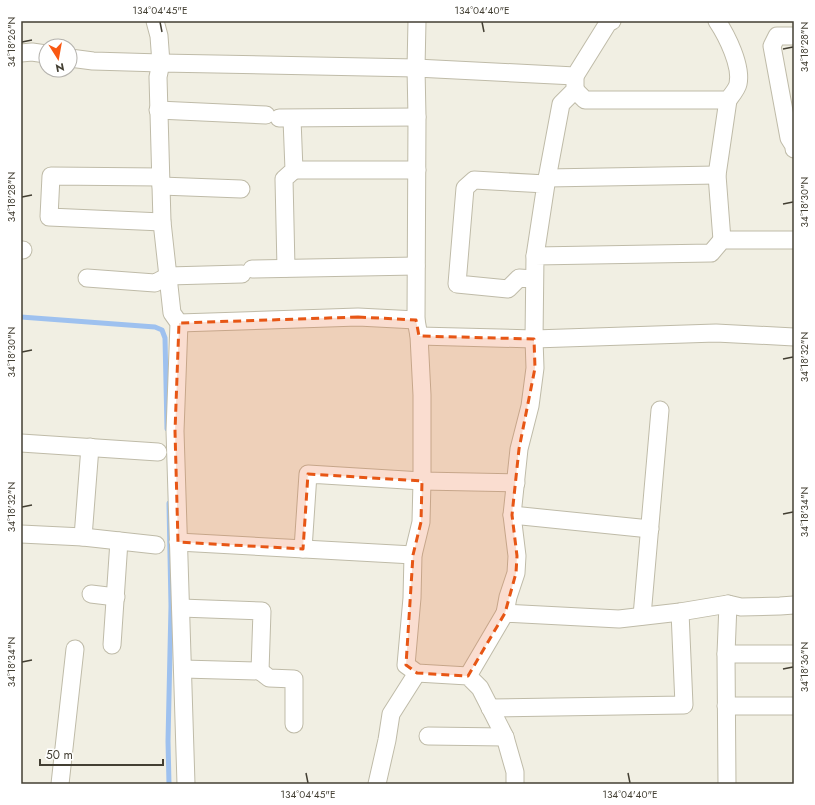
<svg xmlns="http://www.w3.org/2000/svg" width="815" height="805" font-family="Jost,sans-serif">
<style>
.lines{fill:none;stroke-linecap:round;stroke-linejoin:round}
.stream{stroke:#9ec1ef;stroke-width:5}
.minor-casing{stroke:#bfbba8;stroke-width:19}
.minor{stroke:#fff;stroke-width:17}
.marked{fill:#e75615;fill-opacity:0.2;stroke:#e75615;stroke-width:3;stroke-dasharray:8 5;stroke-linejoin:round}
.ticks{fill:none;stroke:#433f33;stroke-width:1.5}
.neatline{fill:none;stroke:#433f33;stroke-width:1.5}
.ticks-label{font-size:10px;text-anchor:middle;fill:#433f33}
</style>
<rect width="100%" height="100%" fill="#f1efe3"/>
<g class="lines">
<!-- stream -->
<g class="stream">
<polyline points="21,317 155,327 162,330 165,338 167,429"/>
<polyline points="169,503 171,606 168,741 169,784"/>
</g>
<defs>
<g id="minor">
<polyline points="417,21 416,68 417,117 416,320 419,336 422,395 422,481 421,522 413,555 412,598 406,665 417,673 468,676 480,688 505,737 515,772 515,784"/>
<polyline points="794,36 777,36 772,46 789,138 794,146 794,149"/>
<polyline points="21,53 32,52 46,54"/>
<polyline points="70,58 93,61 161,63 159,36 155,21"/>
<path d="M575,90L585,100H728C731,96 737,89 738,84C742,66 727,36 717,21"/>
<polyline points="158,110 266,115"/>
<polyline points="279,118 417,117"/>
<polyline points="294,170 417,170"/>
<polyline points="160,177 51,176 49,217 162,222"/>
<polyline points="547,178 717,175"/>
<polyline points="546,184 561,104 575,90 575,79"/>
<polyline points="161,186 241,189"/>
<polyline points="722,240 717,175 728,100"/>
<polyline points="21,250 23,250"/>
<polyline points="286,268 284,179 294,170 292,119"/>
<polyline points="252,269 416,266"/>
<polyline points="87,278 155,283 168,276 242,274"/>
<polyline points="534,279 519,278 508,289 457,284 465,188 474,180 546,184 535,256"/>
<polyline points="179,323 358,317 416,320"/>
<polyline points="419,336 534,339 716,333 794,337"/>
<polyline points="21,443 158,452"/>
<polyline points="512,515 650,529"/>
<polyline points="21,534 83,537 156,545"/>
<polyline points="83,537 90,447"/>
<polyline points="178,542 413,555"/>
<polyline points="303,549 308,474 422,481 516,483"/>
<polyline points="91,594 116,597"/>
<polyline points="181,608 262,611 260,671 183,669"/>
<polyline points="505,613 508,597 516,573 517,556 512,515 519,449 530,406 535,368 534,339 535,256 711,253 722,240 794,240"/>
<polyline points="642,616 660,410"/>
<polyline points="112,645 119,541"/>
<polyline points="726,654 794,654"/>
<polyline points="260,671 269,678 294,679 294,724"/>
<polyline points="468,676 505,613 619,619 680,612 728,604 741,607 780,606 794,605"/>
<polyline points="726,706 794,706"/>
<polyline points="490,708 684,705 680,612"/>
<polyline points="428,736 505,737"/>
<polyline points="60,784 75,649"/>
<polyline points="186,784 175,431 179,323 172,313 162,222 158,77 161,63 416,68 575,76 608,23 612,21"/>
<polyline points="377,784 387,740 391,714 417,673"/>
<polyline points="727,784 726,654 728,604"/>
</g>
</defs>
<!-- minor casing -->
<use href="#minor" class="minor-casing"/>
<!-- minor -->
<use href="#minor" class="minor"/>
</g>
<!-- marked area -->
<path class="marked" d="M358,317L416,320L419,336L534,339L535,368L519,449L512,515L517,556L516,573L505,613L468,676L417,673L406,665L413,555L421,522L422,481L308,474L303,549L178,542L175,431L179,323Z"/>
<!-- ticks -->
<path class="ticks" d="M160,22L162,32M482,22L484,32M22,42L32,40M783,49L793,47M22,197L32,195M783,204L793,202M22,352L32,350M783,359L793,357M22,507L32,505M783,514L793,512M22,662L32,660M783,669L793,667M306,773L308,783M628,773L630,783"/>
<!-- border -->
<rect width="815" height="805" fill="none" stroke="#ffffff" stroke-width="44"/>
<!-- north arrow -->
<g transform="translate(58 58) rotate(169)"><circle r="19" fill="#ffffff" stroke="#b4b2ad"/>
<path d="M0-3L7 15L0 10L-7 15Z" fill="#f95812"/>
<text y="-6" font-size="11" font-weight="bold" text-anchor="middle" fill="#433f33">N</text>
</g>
<!-- scale -->
<path d="M40 759v6h123v-6" fill="none" stroke="#433f33" stroke-width="2"/>
<text x="46" y="759" font-size="12" fill="#433f33" stroke="#ffffff" stroke-width="3" paint-order="stroke">50 m</text>
<rect x="22" y="22" width="771" height="761" class="neatline"/>
<g class="ticks-label">
<text x="160" y="14">134°04'45"E</text>
<text x="482" y="14">134°04'40"E</text>
<text transform="translate(11 42) rotate(-90)" y="4">34°18'26"N</text>
<text transform="translate(804 47) rotate(-90)" y="4">34°18'28"N</text>
<text transform="translate(11 197) rotate(-90)" y="4">34°18'28"N</text>
<text transform="translate(804 202) rotate(-90)" y="4">34°18'30"N</text>
<text transform="translate(11 352) rotate(-90)" y="4">34°18'30"N</text>
<text transform="translate(804 357) rotate(-90)" y="4">34°18'32"N</text>
<text transform="translate(11 507) rotate(-90)" y="4">34°18'32"N</text>
<text transform="translate(804 512) rotate(-90)" y="4">34°18'34"N</text>
<text transform="translate(11 662) rotate(-90)" y="4">34°18'34"N</text>
<text transform="translate(804 667) rotate(-90)" y="4">34°18'36"N</text>
<text x="308" y="798">134°04'45"E</text>
<text x="630" y="798">134°04'40"E</text>
</g>
</svg>
